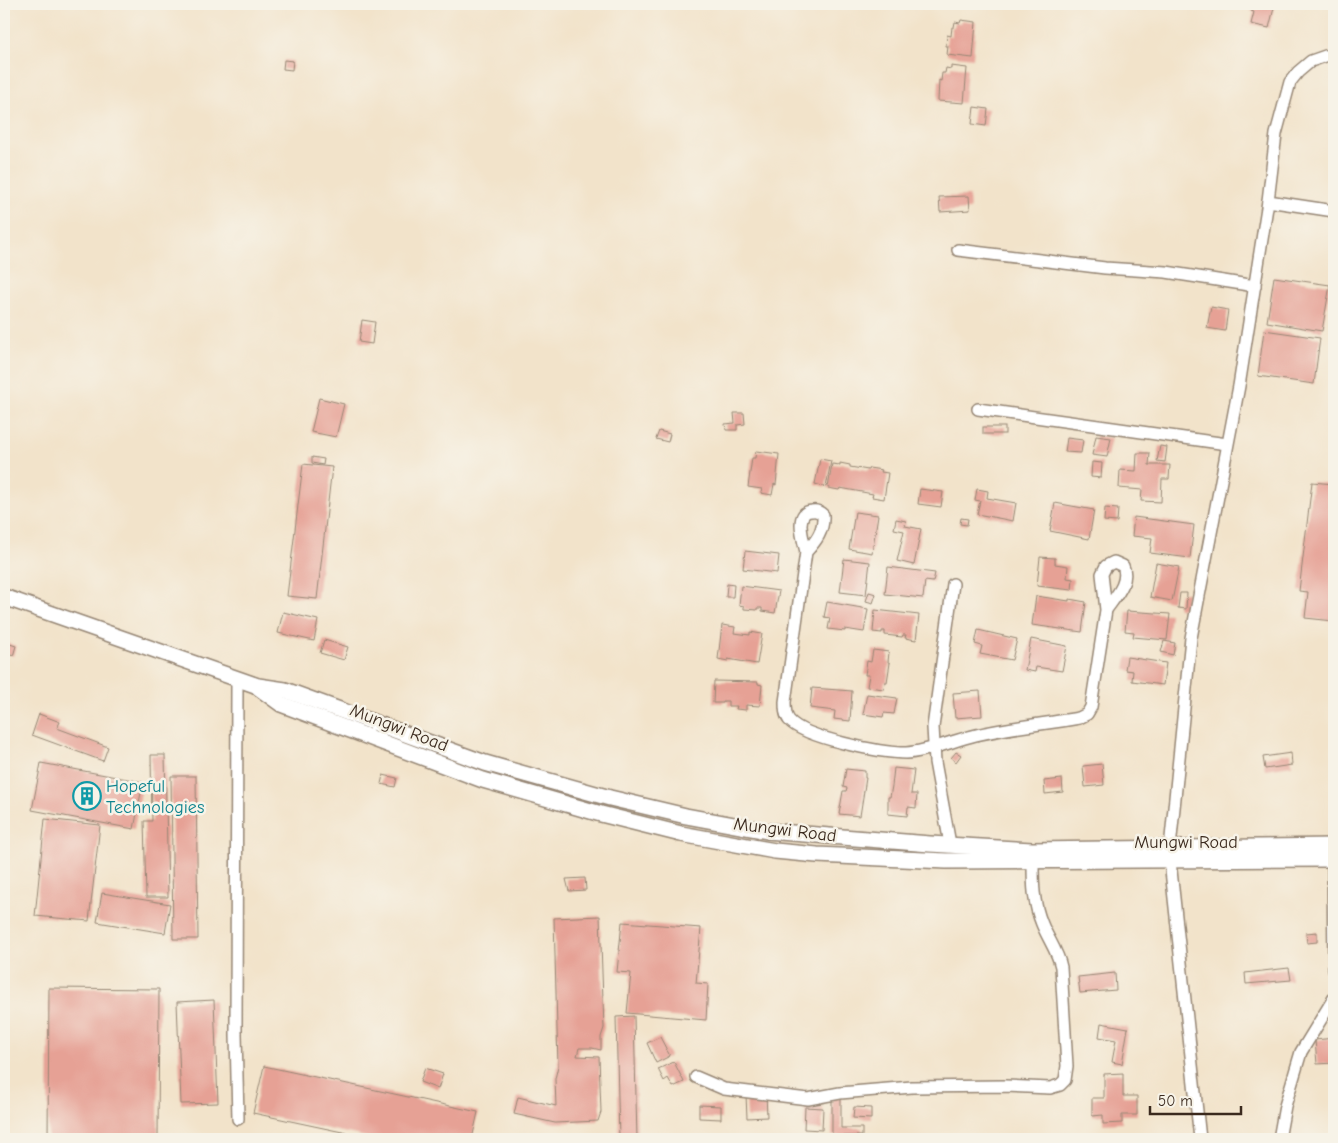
<svg xmlns="http://www.w3.org/2000/svg" width="1338" height="1143" font-family="'Comic Neue',sans-serif">
<style>
.building{fill:#e6a195}
.lines{fill:none;stroke-linecap:round;stroke-linejoin:round}
.minor-casing{stroke:#968674;stroke-width:14}
.secondary-casing{stroke:#968674;stroke-width:18}
.minor{stroke:#fff;stroke-width:11}
.secondary{stroke:#fff;stroke-width:15}
.labels{text-anchor:middle;dominant-baseline:central;stroke-width:5;stroke-linejoin:round;paint-order:stroke}
.street-label{font-size:18px;fill:#3b2a1e;stroke:#f7f3e8}
.culture-label{font-size:18px;fill:#0d838f;stroke:#f7f3e8;text-anchor:start}
</style>
<rect width="100%" height="100%" fill="#f7f3e8"/>
<filter id="ink" filterUnits="userSpaceOnUse"><feTurbulence type="fractalNoise" baseFrequency=".02" numOctaves="2"/><feDisplacementMap in="SourceGraphic" scale="10" xChannelSelector="R" yChannelSelector="G"/><feConvolveMatrix kernelMatrix="1 2 1 2 8 2 1 2 1" color-interpolation-filters="sRGB"/></filter>
<filter id="wash" filterUnits="userSpaceOnUse"><feTurbulence type="fractalNoise" baseFrequency=".0096" numOctaves="4" result="noise"/><feDisplacementMap in="SourceGraphic" scale="20" xChannelSelector="R" yChannelSelector="G"/><feGaussianBlur stdDeviation="1.12" result="paint"/><feColorMatrix in="noise" values="0 0 0 0 0 0 0 0 0 0 0 0 0 0 0 0 0 1.4 0 .05"/><feComposite in="paint" operator="in"/></filter>
<g filter="url(#wash)">
<rect width="100%" height="100%" fill="#f2e3ca"/>
<g id="blocks">
<!-- building -->
<g class="building">
<polygon points="1253,4 1275,4 1269,28 1251,24 1254,12 1251,11"/>
<polygon points="961,20 976,22 973,58 947,55 948,46 946,46 947,35 951,36 952,27 954,27 955,22 960,23"/>
<polygon points="284,60 293,61 292,70 283,69"/>
<polygon points="951,66 967,68 964,103 938,101 939,80 941,81 942,73 945,73 946,68 951,69"/>
<polygon points="974,107 988,109 986,126 972,124"/>
<polygon points="969,196 970,210 940,212 939,197"/>
<polygon points="1274,277 1330,285 1322,331 1267,322"/>
<polygon points="1211,307 1228,310 1225,331 1207,328"/>
<polygon points="362,320 375,322 372,344 359,342"/>
<polygon points="1264,330 1320,338 1314,384 1258,376"/>
<polygon points="319,398 344,404 336,437 311,432"/>
<polygon points="734,413 744,413 745,424 737,425 737,430 726,430 725,424 735,423"/>
<rect x="983" y="427" width="22" height="7"/>
<polygon points="659,431 670,434 668,442 656,439"/>
<polygon points="1096,436 1111,438 1107,457 1092,455"/>
<polygon points="1067,438 1083,440 1081,453 1065,452"/>
<polygon points="1160,446 1167,447 1165,462 1157,461"/>
<polygon points="756,451 779,454 776,485 774,484 772,495 761,493 762,489 748,487 752,458 755,458"/>
<polygon points="1137,453 1150,453 1149,465 1170,465 1169,479 1162,479 1161,502 1141,501 1142,490 1119,488 1120,470 1136,471"/>
<polygon points="312,457 324,459 323,465 312,463"/>
<polygon points="820,459 831,461 826,487 815,484"/>
<polygon points="1092,462 1102,463 1101,478 1091,477"/>
<polygon points="840,463 850,465 850,467 868,470 869,468 882,470 881,472 888,473 884,499 872,497 873,494 840,488 839,490 828,488 832,464 840,465"/>
<polygon points="303,464 332,467 317,599 287,596"/>
<polygon points="1312,482 1334,484 1334,621 1305,618 1308,592 1299,591"/>
<polygon points="920,489 943,492 941,507 918,504"/>
<polygon points="977,489 988,491 987,498 1016,503 1013,521 977,514 980,501 975,500"/>
<polygon points="1055,503 1094,510 1089,539 1050,531"/>
<polygon points="1105,508 1118,509 1117,522 1104,521"/>
<polygon points="855,512 878,515 872,553 849,549"/>
<polygon points="1134,517 1194,525 1190,558 1150,553 1152,538 1132,536"/>
<polygon points="961,518 968,519 967,525 960,524"/>
<polygon points="896,519 906,521 905,526 921,529 914,565 897,561 904,531 894,529"/>
<polygon points="745,551 779,555 777,573 743,569"/>
<polygon points="1040,557 1055,558 1055,564 1068,566 1067,578 1073,579 1072,590 1037,586"/>
<polygon points="844,559 870,562 866,595 840,592"/>
<polygon points="1156,563 1179,567 1172,601 1150,597"/>
<polygon points="888,567 935,573 933,582 925,581 923,598 885,594"/>
<polygon points="727,584 734,585 733,597 726,597"/>
<polygon points="741,586 779,591 775,613 762,611 762,608 757,608 757,610 744,609 744,606 739,605"/>
<polygon points="869,592 876,594 873,603 866,601"/>
<polygon points="1180,593 1187,593 1186,609 1178,608"/>
<polygon points="1036,596 1069,601 1069,599 1086,602 1082,632 1032,625"/>
<polygon points="827,602 868,609 864,632 845,629 845,631 828,629 830,618 824,617"/>
<polygon points="875,610 919,615 916,640 905,638 906,635 903,635 902,637 885,635 885,631 882,631 882,633 873,632"/>
<polygon points="1127,611 1170,614 1167,640 1133,637 1134,632 1125,631"/>
<polygon points="283,612 318,620 314,641 278,633"/>
<polygon points="722,625 735,627 734,633 750,635 750,632 762,634 757,664 728,659 728,661 718,659"/>
<polygon points="978,630 1017,639 1012,660 980,654 982,646 975,644"/>
<polygon points="1031,639 1067,646 1062,671 1036,667 1035,672 1025,670"/>
<polygon points="324,640 348,647 344,660 320,653"/>
<polygon points="1164,641 1175,643 1173,655 1161,652"/>
<polygon points="4,642 16,646 13,656 4,652"/>
<polygon points="873,650 889,652 888,662 890,663 887,682 885,682 884,689 867,687 869,675 865,675 867,661 871,662"/>
<polygon points="1127,657 1166,663 1163,685 1132,681 1133,671 1125,670"/>
<polygon points="714,681 758,682 758,684 762,685 760,706 746,705 746,710 736,709 737,706 728,706 728,701 723,701 723,703 713,703"/>
<polygon points="812,688 852,691 850,721 834,719 835,711 810,708"/>
<polygon points="980,691 982,716 955,718 953,693"/>
<polygon points="867,694 897,698 894,714 884,713 883,717 863,714"/>
<polygon points="39,714 60,722 57,728 108,747 103,761 32,735"/>
<polygon points="956,752 961,755 956,762 951,758"/>
<polygon points="1291,753 1292,765 1265,769 1263,757"/>
<polygon points="151,755 165,755 168,897 146,897 144,821 152,821"/>
<polygon points="41,763 143,782 134,829 32,810"/>
<polygon points="1102,764 1104,785 1085,787 1083,766"/>
<polygon points="894,768 914,770 911,794 917,794 916,808 908,807 907,816 888,814 888,797 890,797 892,786"/>
<polygon points="846,769 865,771 865,778 866,778 860,816 839,814 843,791 846,791 847,788 843,787"/>
<polygon points="383,775 397,778 395,787 381,784"/>
<polygon points="171,776 196,776 198,939 173,939"/>
<polygon points="1062,779 1063,792 1045,794 1044,781"/>
<polygon points="45,819 100,825 89,921 35,916"/>
<polygon points="585,878 586,890 569,891 566,879"/>
<polygon points="102,893 170,904 165,933 97,922"/>
<polygon points="600,916 604,1028 601,1037 601,1050 592,1048 579,1048 577,1056 599,1057 601,1112 598,1121 555,1123 514,1114 518,1097 556,1106 555,1079 558,1066 554,918"/>
<polygon points="622,922 701,928 696,983 708,984 706,1020 627,1013 631,973 617,972"/>
<polygon points="1317,932 1317,942 1307,943 1306,933"/>
<polygon points="1289,968 1291,980 1246,984 1245,973"/>
<polygon points="1115,973 1116,990 1080,993 1078,977"/>
<polygon points="49,988 159,989 158,1139 48,1139"/>
<polygon points="214,1000 218,1103 181,1104 177,1002"/>
<polygon points="634,1016 637,1139 619,1139 616,1017"/>
<polygon points="1101,1023 1128,1028 1122,1064 1112,1062 1116,1040 1099,1037"/>
<polygon points="660,1037 670,1056 656,1063 647,1043"/>
<polygon points="1334,1038 1334,1063 1317,1064 1315,1040"/>
<polygon points="674,1062 684,1082 673,1087 668,1078 664,1081 658,1069"/>
<polygon points="264,1066 478,1112 472,1139 375,1139 253,1113"/>
<polygon points="425,1068 443,1074 438,1089 420,1082"/>
<polygon points="1123,1073 1123,1096 1137,1096 1137,1115 1122,1115 1122,1123 1103,1124 1103,1115 1092,1116 1092,1098 1104,1098 1104,1074"/>
<polygon points="766,1093 767,1117 747,1118 746,1095"/>
<polygon points="832,1097 841,1097 841,1128 862,1128 862,1136 832,1136"/>
<polygon points="699,1105 721,1106 721,1119 699,1118"/>
<polygon points="805,1107 823,1108 822,1130 804,1129"/>
<polygon points="854,1107 871,1108 871,1119 853,1118"/>
</g>
</g>
</g>
<g filter="url(#ink)">
<use href="#blocks" fill-opacity="0" stroke="#968674" stroke-width="1"/>
<g class="lines">
<defs>
<g id="minor">
<polyline points="1268,201 1334,211"/>
<polyline points="958,250 1105,268 1166,272 1255,286"/>
<polyline points="978,409 1227,444"/>
<path d="M806,552C816,541 824,531 823,515C820,512 817,510 812,511C793,511 804,542 806,552L785,702C785,708 785,715 789,720C804,738 882,753 906,753C928,752 954,740 976,735C1010,727 1045,724 1079,718L1087,714L1091,707L1106,610L1102,574L1106,566L1114,562L1123,566C1130,582 1115,597 1106,610"/>
<polyline points="237,679 236,1034 238,1119"/>
<polyline points="950,844 935,762 933,727 953,584"/>
<polyline points="1170,848 1191,638 1239,386 1268,201 1276,134 1290,82 1298,72 1311,61 1334,53"/>
<polyline points="1333,859 1334,970"/>
<polyline points="1170,861 1200,1139"/>
<path d="M696,1077L724,1089L808,1099L840,1093L912,1087L1005,1086L1050,1088L1060,1085L1065,1080L1067,1066L1061,967C1058,952 1048,939 1042,924C1033,902 1033,884 1033,862"/>
<polyline points="1279,1139 1285,1106 1301,1052 1334,998"/>
</g>
<g id="secondary">
<polyline points="4,597 258,686 285,690 485,763 610,798 686,816 767,831 930,844 1032,850 1334,846"/>
<polyline points="259,688 281,704 483,780 601,814 681,834 775,851 817,855 946,861 1334,859"/>
</g>
</defs>
<!-- minor casing -->
<use href="#minor" class="minor-casing"/>
<!-- secondary casing -->
<use href="#secondary" class="secondary-casing"/>
<!-- minor -->
<use href="#minor" class="minor"/>
<!-- secondary -->
<use href="#secondary" class="secondary"/>
</g>
</g>
<!-- icons -->
<defs>
<symbol id="building-ring" viewBox="-11 -11 22 22"><circle r="9.5" fill="#f7f3e8" stroke="#0f9aa8" stroke-width="1.5"/><path d="M-4-6H4V6H1V3H-1V6H-4ZM-2.5-4.3h1.7v1.8h-1.7ZM.8-4.3h1.7v1.8H.8ZM-2.5-1h1.7V.8h-1.7ZM.8-1h1.7V.8H.8Z" fill="#0f9aa8"/></symbol>
</defs>
<g fill-rule="evenodd">
<use href="#building-ring" x="71" y="780" width="32" height="32"/>
</g>
<g class="labels">
<!-- street labels -->
<g class="street-label">
<text transform="translate(399 728) rotate(21)">Mungwi Road</text>
<text transform="translate(785 830) rotate(7)">Mungwi Road</text>
<text x="1186" y="842">Mungwi Road</text>
</g>
<!-- culture labels -->
<g class="culture-label">
<text x="106" y="786">Hopeful<tspan x="106" dy="21">Technologies</tspan></text>
</g>
</g>
<!-- margin -->
<rect width="1338" height="1143" fill="none" stroke="#f7f3e8" stroke-width="20"/>
<!-- scale -->
<path d="M1150 1106v8h91v-8" fill="none" stroke="#3b2a1e" stroke-width="2.5"/>
<text x="1158" y="1106" font-size="15" fill="#3b2a1e" stroke="#f7f3e8" stroke-width="4" paint-order="stroke">50 m</text>
</svg>
